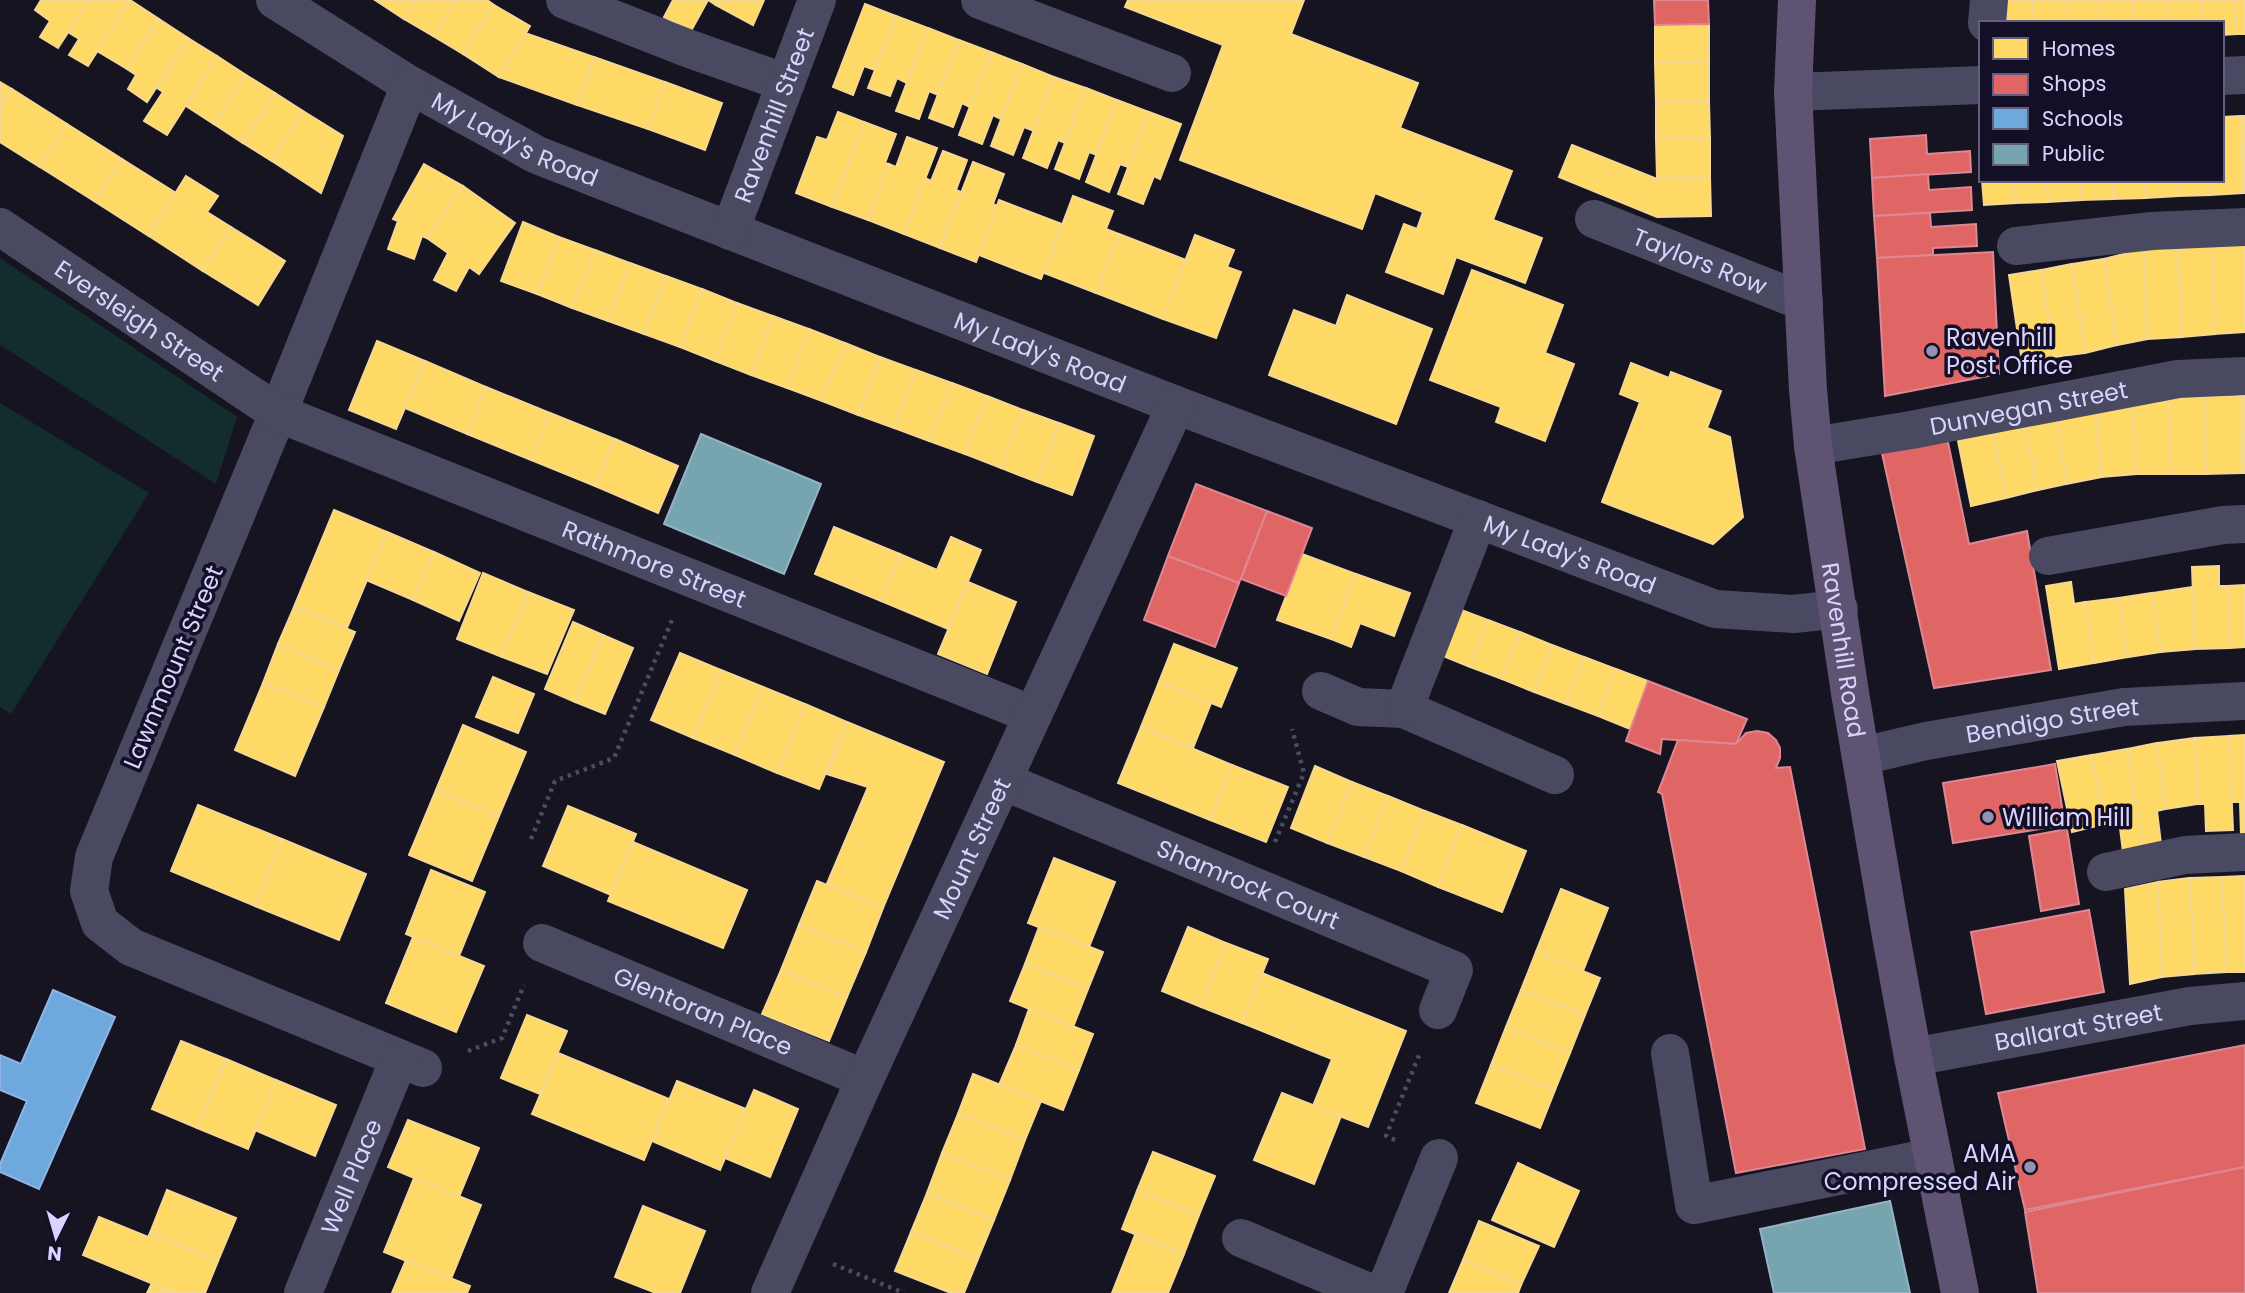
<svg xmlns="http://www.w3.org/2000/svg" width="2245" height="1293" font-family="Poppins,sans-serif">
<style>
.green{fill:#132c2d}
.homes{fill:#ffd966;stroke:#f4d894;stroke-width:2}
.shops{fill:#e06666;stroke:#de8794;stroke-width:2}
.schools{fill:#6fa8dc;stroke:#8fb5e6;stroke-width:2}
.public{fill:#76a5af;stroke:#94b3c7;stroke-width:2}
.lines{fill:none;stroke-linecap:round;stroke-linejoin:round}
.path{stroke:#44505f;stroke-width:4.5;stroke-dasharray:3.5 5;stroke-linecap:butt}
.minor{stroke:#4a4962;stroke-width:38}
.major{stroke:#5e5373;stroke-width:38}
.poi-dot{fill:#9591b1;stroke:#130f26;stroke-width:2.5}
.labels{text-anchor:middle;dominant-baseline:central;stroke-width:7;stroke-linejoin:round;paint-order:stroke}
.street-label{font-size:24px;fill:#d9d4ff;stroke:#130f26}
.poi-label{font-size:24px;fill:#d9d4ff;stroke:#130f26;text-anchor:start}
</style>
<rect width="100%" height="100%" fill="#161421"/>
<!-- green -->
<g class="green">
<polygon points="0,258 237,417 216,484 0,345"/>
<polygon points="0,403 149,493 11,714 0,707"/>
</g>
<!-- homes -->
<g class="homes">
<polygon points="41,0 89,0 58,48 40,37 50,21 35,10"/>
<polygon points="89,0 130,0 88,66 69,55 79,39 68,32"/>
<polygon points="130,0 159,19 127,69 97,51"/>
<polygon points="375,0 415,0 404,19"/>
<polygon points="415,0 456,0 433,36 404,19"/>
<polygon points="456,0 487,0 494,5 463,54 433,36"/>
<polygon points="673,0 719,0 716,5 708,0 691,31 664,17"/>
<polygon points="719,0 764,0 753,25 716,5"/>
<polygon points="1128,0 1304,0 1291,34 1418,83 1400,128 1512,171 1493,220 1542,238 1525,283 1456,257 1443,294 1386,272 1404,224 1417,229 1423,212 1375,193 1362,229 1180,160 1223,45 1125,7"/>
<polygon points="1998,0 2032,0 2033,23 1999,23"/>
<polygon points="2032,0 2066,0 2066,23 2033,23"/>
<polygon points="2066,0 2099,0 2100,23 2066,23"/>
<polygon points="2099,0 2133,0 2134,23 2100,23"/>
<polygon points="2133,0 2167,0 2168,23 2134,23"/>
<polygon points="2167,0 2201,0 2202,23 2168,23"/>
<polygon points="2201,0 2235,0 2236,34 2222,35 2222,23 2202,23"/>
<polygon points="2235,0 2245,0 2245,34 2236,34"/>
<polygon points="865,4 896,16 875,70 864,66 853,95 833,87"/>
<polygon points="494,5 530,26 499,77 463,54"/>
<polygon points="896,16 928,28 907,83 897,78 890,96 868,88"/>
<polygon points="159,19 188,38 147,102 128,89 136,75 127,69"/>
<polygon points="1709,24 1709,63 1655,63 1655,25"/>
<polygon points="928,28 959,40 938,95 929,91 919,119 896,111"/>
<polygon points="525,33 594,57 577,105 499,77"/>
<polygon points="188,38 217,56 167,135 144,121 163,92 157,88"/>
<polygon points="959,40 991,52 970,107 962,103 953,127 929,118"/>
<polygon points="991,52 1022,64 1001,119 993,115 982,144 959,135"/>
<polygon points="217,56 246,75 214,124 186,106"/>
<polygon points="594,57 665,82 648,129 577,105"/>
<polygon points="1655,63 1709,63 1709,101 1656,102"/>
<polygon points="1022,64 1054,77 1034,131 1024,127 1013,155 991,146"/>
<polygon points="246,75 275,93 243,143 214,124"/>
<polygon points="1054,77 1086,88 1065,143 1058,140 1047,168 1023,158"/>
<polygon points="0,82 12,89 0,109"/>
<polygon points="665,82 722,103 705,150 648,129"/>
<polygon points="1086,88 1117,100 1097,155 1089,152 1079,179 1055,169"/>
<polygon points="12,89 67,124 40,167 0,142 0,109"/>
<polygon points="275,93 303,111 272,161 243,143"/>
<polygon points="1117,100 1149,112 1128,167 1120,164 1109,192 1086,182"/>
<polygon points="1709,101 1710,139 1656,139 1656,102"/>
<polygon points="303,111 343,136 321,193 272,161"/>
<polygon points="838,112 864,122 832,207 796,193 817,137 827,140"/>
<polygon points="1149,112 1181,124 1160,179 1154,176 1143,204 1118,194"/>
<polygon points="2240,116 2245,116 2245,193 2243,193"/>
<polygon points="2240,116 2243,193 2211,195 2210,180 2222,180 2222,117"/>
<polygon points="864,122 896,134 885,163 889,164 868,220 832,207"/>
<polygon points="67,124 122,159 94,201 40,167"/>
<polygon points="907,137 937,148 904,234 868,220 889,164 896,167"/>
<polygon points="1656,139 1710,139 1710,177 1657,178"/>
<polygon points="1572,145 1657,179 1710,177 1711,216 1657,217 1559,177"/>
<polygon points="943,151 967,160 956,190 961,192 940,248 904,234 925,178 931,181"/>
<polygon points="122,159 176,193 149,236 94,201"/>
<polygon points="973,162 1004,174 993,204 997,206 976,262 940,248"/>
<polygon points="424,164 463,186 427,238 422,236 414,259 388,249 398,221 393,219"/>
<polygon points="186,176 218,196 207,212 231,227 203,271 149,236"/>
<polygon points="1982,180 2015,180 2016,203 1984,205"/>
<polygon points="2015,180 2047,180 2048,202 2016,203"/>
<polygon points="2047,180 2080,180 2081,200 2048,202"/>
<polygon points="2080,180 2113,180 2113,199 2081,200"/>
<polygon points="2113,180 2145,180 2146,198 2113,199"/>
<polygon points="2145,180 2178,180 2178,196 2146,198"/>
<polygon points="2178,180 2210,180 2211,195 2178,196"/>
<polygon points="463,186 515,223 479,274 469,267 456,291 434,280 448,253 427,238"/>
<polygon points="1073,196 1113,211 1106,229 1119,234 1096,293 1044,273"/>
<polygon points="999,200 1062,224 1041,279 979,255"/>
<polygon points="523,222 559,237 537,294 501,281"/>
<polygon points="231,227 285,261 258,305 203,271"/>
<polygon points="1119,234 1186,260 1163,319 1096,293"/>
<polygon points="1195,235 1234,250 1227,267 1241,272 1216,338 1163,319"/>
<polygon points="559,237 595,250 572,308 537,294"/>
<polygon points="2245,244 2245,332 2215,334 2212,246"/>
<polygon points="2212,246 2215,334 2182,337 2178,247"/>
<polygon points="2178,247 2182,337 2148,339 2143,249"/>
<polygon points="2143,249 2148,339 2117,345 2104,259"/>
<polygon points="595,250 630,263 608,321 572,308"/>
<polygon points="2104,259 2117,345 2085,353 2072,264"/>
<polygon points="630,263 666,276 644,334 608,321"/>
<polygon points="2072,264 2085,353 2055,357 2041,270"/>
<polygon points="1472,270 1563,305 1545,353 1574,364 1545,441 1496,422 1501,407 1430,380"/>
<polygon points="2041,270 2055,357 2022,362 2009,275"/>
<polygon points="666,276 702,289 680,347 644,334"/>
<polygon points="702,289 737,303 715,361 680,347"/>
<polygon points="1347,295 1432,329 1396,424 1269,375 1294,310 1336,326"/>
<polygon points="737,303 773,316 751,375 715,361"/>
<polygon points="773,316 809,329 787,388 751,375"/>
<polygon points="809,329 845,343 822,401 787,388"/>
<polygon points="377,341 425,361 396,429 349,410"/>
<polygon points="845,343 880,357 858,415 822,401"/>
<polygon points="880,357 916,370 894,428 858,415"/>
<polygon points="425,361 486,387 467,434 405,408"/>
<polygon points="1631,363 1669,378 1671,372 1721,391 1707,428 1730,437 1743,517 1713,544 1602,502 1640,402 1620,394"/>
<polygon points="916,370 952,383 929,441 894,428"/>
<polygon points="952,383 987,396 965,454 929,441"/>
<polygon points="486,387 550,413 531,460 467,434"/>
<polygon points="987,396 1023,410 1001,468 965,454"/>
<polygon points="2240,396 2245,396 2245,473 2242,473"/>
<polygon points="2240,396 2242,473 2206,474 2204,397"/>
<polygon points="2204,397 2206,474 2170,474 2169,398"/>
<polygon points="2169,398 2170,474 2136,474 2132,400"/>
<polygon points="2132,400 2136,474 2102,477 2095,402"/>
<polygon points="2095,402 2102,477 2066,484 2056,415"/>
<polygon points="1023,410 1059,423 1037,482 1001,468"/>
<polygon points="550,413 615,439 595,486 531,460"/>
<polygon points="2056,415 2066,484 2038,490 2024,423"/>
<polygon points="1059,423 1094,436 1072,495 1037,482"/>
<polygon points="2024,423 2038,490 2006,498 1992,431"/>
<polygon points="1992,431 2006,498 1971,506 1958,441"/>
<polygon points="615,439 678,466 658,513 595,486"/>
<polygon points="334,510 387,532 347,628 294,607"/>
<polygon points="834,527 900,554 881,601 815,574"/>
<polygon points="387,532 434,552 413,600 366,580"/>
<polygon points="951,537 981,550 948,629 881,601 900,554 937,570"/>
<polygon points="434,552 480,573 459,621 413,600"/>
<polygon points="1302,554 1356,574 1331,639 1277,620"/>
<polygon points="2219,566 2219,586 2228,586 2230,648 2195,649 2192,567"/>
<polygon points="483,573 528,592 502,657 457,639"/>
<polygon points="1356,574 1410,593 1394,636 1360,623 1351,647 1331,639"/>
<polygon points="968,582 1016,602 987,674 938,654"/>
<polygon points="2071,582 2074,604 2085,602 2094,663 2059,669 2046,586"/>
<polygon points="2245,585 2245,647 2230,648 2228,586"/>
<polygon points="2193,587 2195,649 2161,652 2152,593"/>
<polygon points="528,592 574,610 547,674 502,657"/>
<polygon points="2152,593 2161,652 2128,657 2118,598"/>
<polygon points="2118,598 2128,657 2094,663 2085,602"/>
<polygon points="294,607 355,632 339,670 278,644"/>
<polygon points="1456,608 1488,620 1470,667 1438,654"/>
<polygon points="1488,620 1520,632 1502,679 1470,667"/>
<polygon points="573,622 603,635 575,702 545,689"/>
<polygon points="1520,632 1552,645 1534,692 1502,679"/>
<polygon points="603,635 633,648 605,714 575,702"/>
<polygon points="278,644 339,670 324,707 263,683"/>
<polygon points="1174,644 1237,668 1221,707 1159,682"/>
<polygon points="1552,645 1584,657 1566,704 1534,692"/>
<polygon points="680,653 721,670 693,738 651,720"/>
<polygon points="1584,657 1616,669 1598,716 1566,704"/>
<polygon points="1616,669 1648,681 1630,729 1598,716"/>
<polygon points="721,670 763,687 735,755 693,738"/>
<polygon points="493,677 534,694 518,733 476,717"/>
<polygon points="1159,682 1211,703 1193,748 1141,727"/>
<polygon points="263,683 324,707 295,776 235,750"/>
<polygon points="763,687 805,704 777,773 735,755"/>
<polygon points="805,704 847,722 819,789 777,773"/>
<polygon points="847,722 944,762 883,908 826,886 868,787 827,774"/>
<polygon points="463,725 526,752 499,816 436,790"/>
<polygon points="1141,727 1232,765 1210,820 1118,783"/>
<polygon points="2245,735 2245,834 2241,835 2240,802 2232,802 2229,736"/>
<polygon points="2229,736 2233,830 2206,831 2205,804 2198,804 2195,738"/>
<polygon points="2195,738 2198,804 2165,809 2157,743"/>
<polygon points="2157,743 2165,809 2157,811 2162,852 2144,855 2127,749"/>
<polygon points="2127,749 2144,855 2124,860 2119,820 2105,824 2092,755"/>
<polygon points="2092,755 2105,824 2072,832 2057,761"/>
<polygon points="1232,765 1288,787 1266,842 1210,820"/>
<polygon points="1315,766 1352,782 1327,843 1291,828"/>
<polygon points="1352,782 1388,796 1364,857 1327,843"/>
<polygon points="436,790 499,816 472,881 409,855"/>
<polygon points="1388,796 1425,811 1401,871 1364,857"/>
<polygon points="198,805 282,839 255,906 171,871"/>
<polygon points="568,806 636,834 611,895 543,866"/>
<polygon points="1425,811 1462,825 1438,887 1401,871"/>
<polygon points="1462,825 1526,851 1502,912 1438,887"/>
<polygon points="282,839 366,874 339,940 255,906"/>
<polygon points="633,842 747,890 723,948 608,901"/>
<polygon points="1054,858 1115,882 1089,947 1028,923"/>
<polygon points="431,870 485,892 459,956 406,934"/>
<polygon points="2245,876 2245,972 2226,972 2222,877"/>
<polygon points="2222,877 2226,972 2194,974 2190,878"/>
<polygon points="2190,878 2194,974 2162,977 2158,882"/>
<polygon points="817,881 883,908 866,952 799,925"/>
<polygon points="2158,882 2162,977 2130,984 2125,889"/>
<polygon points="1561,889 1608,908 1583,971 1536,952"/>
<polygon points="799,925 866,952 847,997 781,970"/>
<polygon points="1039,927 1103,952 1088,989 1025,964"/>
<polygon points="1188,927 1226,943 1201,1007 1162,991"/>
<polygon points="413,937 484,966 456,1032 386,1003"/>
<polygon points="1226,943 1268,959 1242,1023 1201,1007"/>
<polygon points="1536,952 1600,978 1585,1015 1521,990"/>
<polygon points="1025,964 1088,989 1073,1027 1010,1001"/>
<polygon points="781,970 847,997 829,1041 762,1014"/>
<polygon points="1262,973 1406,1031 1368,1127 1313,1106 1332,1059 1242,1023"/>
<polygon points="1521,990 1585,1015 1570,1053 1506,1027"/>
<polygon points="1029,1009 1093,1034 1079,1070 1016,1045"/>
<polygon points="527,1015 567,1031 540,1094 501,1078"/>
<polygon points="1506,1027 1570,1053 1555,1090 1491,1065"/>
<polygon points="181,1041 226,1059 197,1128 152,1109"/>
<polygon points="1016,1045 1079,1070 1063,1110 999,1085"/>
<polygon points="558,1053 669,1099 644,1160 532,1114"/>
<polygon points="226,1059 276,1080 248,1149 197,1128"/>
<polygon points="1491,1065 1555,1090 1540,1128 1476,1103"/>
<polygon points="973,1074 1041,1101 1025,1140 958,1114"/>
<polygon points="276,1080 336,1105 315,1156 255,1130"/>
<polygon points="677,1081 746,1109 720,1170 652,1141"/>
<polygon points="754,1090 798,1109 770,1177 725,1158"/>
<polygon points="1282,1093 1341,1116 1314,1184 1254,1160"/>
<polygon points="958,1114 1025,1140 1010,1180 942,1153"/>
<polygon points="408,1120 479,1148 459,1197 388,1167"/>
<polygon points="1153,1152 1215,1176 1199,1215 1137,1191"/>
<polygon points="942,1153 1010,1180 994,1220 927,1193"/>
<polygon points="1518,1163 1579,1191 1554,1247 1492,1220"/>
<polygon points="414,1178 481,1205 451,1279 384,1252"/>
<polygon points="167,1190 236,1218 218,1261 150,1233"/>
<polygon points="1137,1191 1199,1215 1184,1254 1122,1229"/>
<polygon points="927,1193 994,1220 978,1259 911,1232"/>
<polygon points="643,1206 705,1231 680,1293 656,1293 615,1277"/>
<polygon points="99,1217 148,1237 150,1233 218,1261 205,1293 175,1293 83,1255"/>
<polygon points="1479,1221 1539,1246 1521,1285 1463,1260"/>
<polygon points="911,1232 978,1259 964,1293 951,1293 895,1271"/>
<polygon points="1135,1235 1184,1254 1168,1293 1112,1293"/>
<polygon points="406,1260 470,1286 467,1293 392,1293"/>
<polygon points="1463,1260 1521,1285 1518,1293 1449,1293"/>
<polygon points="152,1283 175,1293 147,1293"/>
</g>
<!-- shops -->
<g class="shops">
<polygon points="1654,0 1708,0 1709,24 1655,25"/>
<polygon points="1926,135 1927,154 1970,151 1971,172 1872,178 1870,139"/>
<polygon points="1928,174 1929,190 1971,187 1972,210 1874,216 1872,178"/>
<polygon points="1930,213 1931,227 1976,224 1977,246 1933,248 1933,255 1877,258 1874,216"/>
<polygon points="1993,252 1999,374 1885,396 1877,258"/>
<polygon points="1948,442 1969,544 2027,531 2051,670 1934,688 1881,449"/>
<polygon points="1196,484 1267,511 1239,583 1168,556"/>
<polygon points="1267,511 1312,528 1286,596 1241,579"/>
<polygon points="1168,556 1239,583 1215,647 1144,620"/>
<polygon points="1648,681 1747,719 1736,744 1662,739 1660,754 1626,741"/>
<polygon points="1757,731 1768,733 1776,740 1780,748 1780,758 1776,768 1790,767 1865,1149 1736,1173 1662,794 1658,792 1678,740 1736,744 1746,733"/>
<polygon points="2055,764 2065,825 1953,843 1943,783"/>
<polygon points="2067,829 2079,904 2041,911 2029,836"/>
<polygon points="2089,910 2104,992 1986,1014 1971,932"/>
<polygon points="2245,1045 2245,1167 2025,1210 1998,1093"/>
<polygon points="2245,1167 2245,1293 2038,1293 2025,1212"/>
</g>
<!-- schools -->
<polygon class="schools" points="53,990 115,1017 39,1189 0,1172 0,1164 27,1101 0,1090 0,1055 21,1064"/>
<!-- public -->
<g class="public">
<polygon points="701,434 821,484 784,574 664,524"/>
<polygon points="1890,1201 1910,1293 1774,1293 1760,1229"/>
</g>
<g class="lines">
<!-- path -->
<g class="path">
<polyline points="531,839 555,781 614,758 672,620"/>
<polyline points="1275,842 1304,773 1292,729"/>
<polyline points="468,1051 502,1038 524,985"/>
<polyline points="1395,1140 1386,1136 1420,1053"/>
<polyline points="833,1264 904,1293"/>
</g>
<!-- minor -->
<g class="minor">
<path id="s1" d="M275,0L410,85L537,155L1176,405L1715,609L1794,614L1839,609"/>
<polyline points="565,0 687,48 786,83"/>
<polyline points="980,0 1172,73"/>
<polyline points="1987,23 1989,0"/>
<polyline points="2222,76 2245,75"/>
<polyline points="410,85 278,413 94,857 89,891 100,923 131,947 423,1068"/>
<polyline points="1793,92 1981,85"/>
<path id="s2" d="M1594,219L1804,302"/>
<path id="s3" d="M0,227L278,413L1033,715"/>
<path id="s4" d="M730,231L817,0"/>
<polyline points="2016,246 2152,231 2245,227"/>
<path id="s5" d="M1813,446L1911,430L2178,379L2245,376"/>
<polyline points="2048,556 2223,525 2245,524"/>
<polyline points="1321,691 1358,707 1404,709 1555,775"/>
<polyline points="1404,709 1478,519"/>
<path id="s6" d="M1862,756L1926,741L2124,707L2245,701"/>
<path id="s7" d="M1003,781L1454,970L1438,1010"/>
<polyline points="2106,872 2185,855 2245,852"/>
<path id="s8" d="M542,943L865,1079"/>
<polyline points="1670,1053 1694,1205 1933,1157"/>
<path id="s9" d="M1913,1057L2190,1006L2245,1001"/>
<polyline points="1241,1238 1371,1293"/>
<path id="s10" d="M303,1293L399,1059"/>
<path id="s11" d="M770,1293L865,1079L1176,405"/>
<polyline points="1384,1293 1439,1158"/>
</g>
<!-- major -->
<path class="major" id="s12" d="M1797,0L1793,92L1808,390L1813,446L1850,693L1891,936L1913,1057L1960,1293"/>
</g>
<!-- markers -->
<g class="poi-dot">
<circle cx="1932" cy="351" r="7"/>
<circle cx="1988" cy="817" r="7"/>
<circle cx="2030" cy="1167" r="7"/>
</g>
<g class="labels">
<!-- street labels -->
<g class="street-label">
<text stroke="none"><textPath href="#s4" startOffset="124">Ravenhill Street</textPath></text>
<text stroke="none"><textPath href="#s1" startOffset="278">My Lady's Road</textPath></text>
<text stroke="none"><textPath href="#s2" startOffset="114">Taylors Row</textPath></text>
<text stroke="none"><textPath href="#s3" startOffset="168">Eversleigh Street</textPath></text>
<text stroke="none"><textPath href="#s1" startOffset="845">My Lady's Road</textPath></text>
<text stroke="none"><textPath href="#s5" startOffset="219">Dunvegan Street</textPath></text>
<text stroke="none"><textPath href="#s1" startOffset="1412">My Lady's Road</textPath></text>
<text stroke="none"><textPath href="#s3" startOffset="740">Rathmore Street</textPath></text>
<text stroke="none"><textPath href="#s12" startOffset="653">Ravenhill Road</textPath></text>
<text transform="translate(173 667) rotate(-67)">Lawnmount Street</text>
<text stroke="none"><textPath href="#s6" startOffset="194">Bendigo Street</textPath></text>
<text stroke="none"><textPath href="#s11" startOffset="488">Mount Street</textPath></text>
<text stroke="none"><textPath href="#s7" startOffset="266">Shamrock Court</textPath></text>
<text stroke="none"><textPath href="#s8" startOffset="175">Glentoran Place</textPath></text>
<text stroke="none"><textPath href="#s9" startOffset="168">Ballarat Street</textPath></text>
<text stroke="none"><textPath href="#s10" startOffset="126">Well Place</textPath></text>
</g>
<!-- poi labels -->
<g class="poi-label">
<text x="1946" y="337">Ravenhill<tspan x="1946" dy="28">Post Office</tspan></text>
<text x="2002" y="817">William Hill</text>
<text x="2016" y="1153" text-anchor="end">AMA<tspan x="2016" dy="28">Compressed Air</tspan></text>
</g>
</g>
<!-- legend -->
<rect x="1979" y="21" width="245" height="161" fill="#130f26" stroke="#625e7d" stroke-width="2"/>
<rect x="1993" y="38" width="35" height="21" fill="#ffd966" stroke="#625e7d" stroke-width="2"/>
<text x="2042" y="56" font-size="21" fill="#d9d4ff">Homes</text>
<rect x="1993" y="74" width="35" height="21" fill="#e06666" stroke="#625e7d" stroke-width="2"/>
<text x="2042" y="91" font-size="21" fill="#d9d4ff">Shops</text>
<rect x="1993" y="108" width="35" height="21" fill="#6fa8dc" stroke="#625e7d" stroke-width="2"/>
<text x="2042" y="126" font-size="21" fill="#d9d4ff">Schools</text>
<rect x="1993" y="144" width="35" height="21" fill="#76a5af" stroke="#625e7d" stroke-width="2"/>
<text x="2042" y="161" font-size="21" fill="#d9d4ff">Public</text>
<!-- north arrow -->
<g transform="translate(56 1237) rotate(185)" stroke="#130f26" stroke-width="5" paint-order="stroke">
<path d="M0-5L12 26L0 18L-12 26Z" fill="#d9d4ff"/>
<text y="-10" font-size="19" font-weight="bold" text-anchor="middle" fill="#d9d4ff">N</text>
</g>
</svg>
